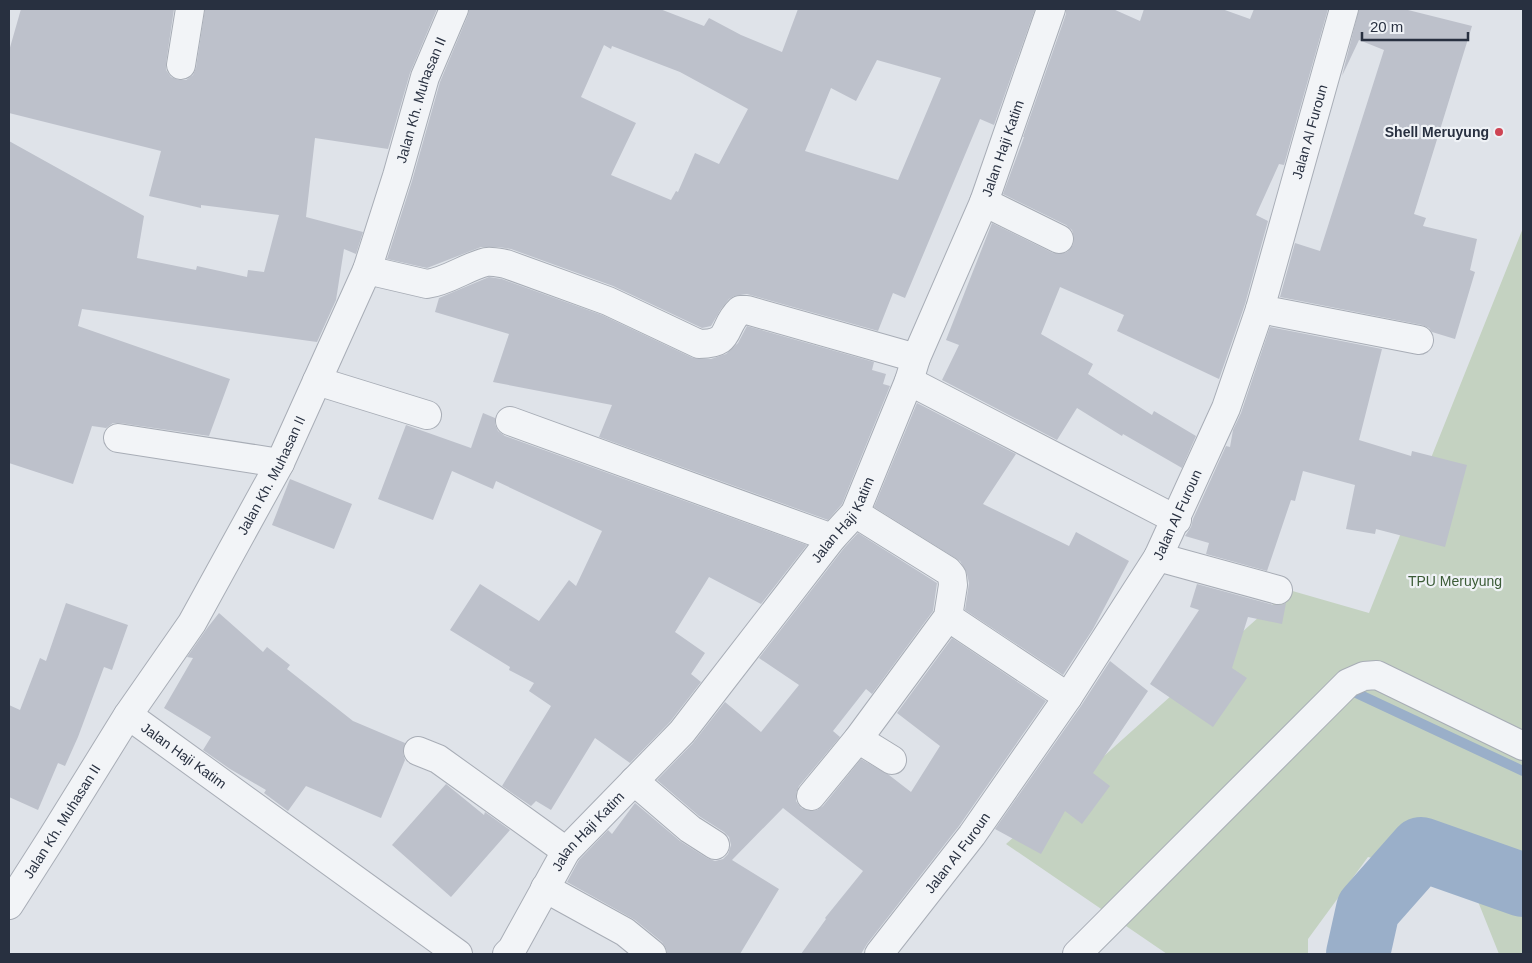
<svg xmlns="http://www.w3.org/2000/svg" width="1532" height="963" font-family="Arial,sans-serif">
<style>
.green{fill:#c4d2c1}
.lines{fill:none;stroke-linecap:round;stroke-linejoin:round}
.stream{stroke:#9aafc9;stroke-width:10}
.river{stroke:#9aafc9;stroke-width:64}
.building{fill:#bdc1cb;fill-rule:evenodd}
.minor-casing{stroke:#a8adb6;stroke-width:30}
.minor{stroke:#f2f4f7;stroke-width:28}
.poi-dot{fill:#ce4453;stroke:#eff2f6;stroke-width:2}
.labels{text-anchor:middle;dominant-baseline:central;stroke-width:4.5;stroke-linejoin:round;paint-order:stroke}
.street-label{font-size:14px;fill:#283040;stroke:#eff2f6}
.poi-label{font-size:14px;font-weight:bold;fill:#283040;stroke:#eff2f6;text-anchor:end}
.park-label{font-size:14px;fill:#3b5b36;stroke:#eff2f6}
</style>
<rect width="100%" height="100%" fill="#dfe3e9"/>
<!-- green -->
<polygon class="green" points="1523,228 1523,954 1499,954 1471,884 1368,857 1308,939 1308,954 1167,954 1006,844 1289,590 1369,613"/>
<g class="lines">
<!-- stream -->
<polyline class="stream" points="1354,692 1523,771"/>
<!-- river -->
<polyline class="river" points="1358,954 1368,909 1421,849 1523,885"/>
</g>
<!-- building -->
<g class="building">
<polygon points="21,9 174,9 166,63 166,70 171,77 179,80 186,80 193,75 196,68 205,9 437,9 410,73 388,149 315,138 306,217 363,232 356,254 344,249 336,300 317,342 82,309 78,326 230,379 209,436 120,423 113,423 106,428 92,426 73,484 9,463 9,141 144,216 137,258 196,270 197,266 247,277 248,270 264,272 279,215 201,205 201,208 149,196 161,151 9,113 9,51"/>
<path d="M469,9H660L704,26L709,18L741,35L782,52L798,9H1035L994,125L980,119L905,298L893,293L878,331L747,294L734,296L729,299L721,309L711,326L702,328L613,286L511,249L498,247H481L427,268L387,259L412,181L440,82L468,15ZM604,45L611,49L612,46L680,72L748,109L719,164L695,153L678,192L676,191L671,200L611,175L636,123L581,97ZM877,60L941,78L898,180L805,151L831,88L856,101Z"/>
<polygon points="1066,9 1113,9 1140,21 1144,9 1222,9 1250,19 1254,9 1328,9 1284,165 1279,164 1256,215 1268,221 1245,304 1219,379 1117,331 1124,315 1060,287 1041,334 1093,364 1088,374 1152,415 1154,411 1196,436 1182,468 1123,434 1122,436 1077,408 1057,440 942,380 959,345 946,340 992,223 1053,253 1060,254 1067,252 1073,245 1074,238 1072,230 1066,225 1003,194 1024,137 1023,137 1066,14"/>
<polygon points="1359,9 1404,9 1472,26 1414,214 1426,218 1423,226 1477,239 1470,270 1475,272 1455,339 1432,332 1429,328 1422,325 1280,297 1295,243 1320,251 1384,50 1359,40 1342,76"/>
<polygon points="489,277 502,279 602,315 693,358 711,359 726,354 738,343 747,326 874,362 872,370 886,374 883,384 890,386 842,504 828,520 599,437 612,405 493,382 509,334 435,312 439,298"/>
<polygon points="1270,327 1382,349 1359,440 1411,456 1412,451 1467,465 1445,547 1376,529 1375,534 1346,529 1355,485 1303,471 1295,501 1291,500 1267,571 1206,554 1209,543 1185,536 1191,527 1193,519 1226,446 1230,447 1233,430 1241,413"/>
<polygon points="917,403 1016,454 983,504 1069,546 1076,532 1129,561 1093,629 1063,675 965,610 969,583 967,574 960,561 874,507"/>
<polygon points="483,413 495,418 495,424 498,431 505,436 807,545 761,604 709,577 675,632 705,653 691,674 701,682 670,722 630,763 595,738 551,810 536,801 531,806 502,786 551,706 529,691 534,683 509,670 510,667 450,630 480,584 539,621 569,580 576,586 602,531 496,481 493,489 452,471 433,520 378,499 406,425 471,448"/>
<polygon points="290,479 352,504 334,549 272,525"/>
<polygon points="858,533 937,583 933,611 872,694 866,689 833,731 840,737 799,786 796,793 796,801 801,808 809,811 817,810 823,806 861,759 889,775 911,792 940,746 897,713 952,638 1046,701 959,826 867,944 861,954 801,954 826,919 825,918 863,871 783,808 732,860 779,889 740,954 667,954 666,948 662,942 635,920 567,882 579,860 608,830 612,834 635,803 680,841 707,858 715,861 723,859 728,854 731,845 729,837 724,832 699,816 657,780 693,743 725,702 761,732 799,685 759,658 844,548"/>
<polygon points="1197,584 1274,605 1281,605 1286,603 1282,624 1248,617 1232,668 1247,678 1213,727 1150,684 1199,610 1190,607"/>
<polygon points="66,603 128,625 112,670 104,667 78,737 65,766 58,763 38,810 9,797 9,705 20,710 40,658 46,661"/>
<polygon points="219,613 263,652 267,647 290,665 287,669 353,721 405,743 403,753 405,760 381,818 306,786 288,811 264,793 266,790 230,769 203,750 211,737 164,708 193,658 187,657 208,627"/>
<polygon points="1110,661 1148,691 1093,773 1110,786 1082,824 1065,811 1041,854 995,829 1081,706"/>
<polygon points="446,784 484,815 485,812 510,830 451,897 392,845"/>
</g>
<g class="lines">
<defs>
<g id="minor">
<polyline points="181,65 190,9"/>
<polyline points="984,202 1059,239"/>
<path d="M367,270L427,284C448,281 466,267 486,262C492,261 500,263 506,264L608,301L699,344C733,344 721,328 740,310H747L916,358"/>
<polyline points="1260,309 1419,340"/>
<polyline points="317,381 427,415"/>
<polyline points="909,381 1177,520"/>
<polyline points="510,421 832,538"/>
<polyline points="118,438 280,463"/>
<polyline points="1158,557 1278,590"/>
<polyline points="948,617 1068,697"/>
<path id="s1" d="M128,715L458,954"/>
<polyline points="858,739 892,760"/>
<polyline points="418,751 438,759 566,851"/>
<polyline points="634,781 690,829 715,845"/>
<polyline points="811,796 858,739 948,617 953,585 952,576 948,571 855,513"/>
<polyline points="545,888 625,932 652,954"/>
<path id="s2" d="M9,905L53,836L128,715L192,623L280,463L367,270L397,176L425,77L454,9"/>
<path id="s3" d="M507,954L512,949L566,851L682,732L832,538L855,513L909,381L916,358L984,202L1051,9"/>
<path id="s4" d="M879,954L972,835L1068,697L1158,557L1226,408L1260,309L1344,9"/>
<polyline points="1077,954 1348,683 1364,676 1377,675 1523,746"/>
</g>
</defs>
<!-- minor casing -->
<use href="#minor" class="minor-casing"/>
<!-- minor -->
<use href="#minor" class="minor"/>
</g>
<!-- markers -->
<circle class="poi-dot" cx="1499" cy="132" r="5"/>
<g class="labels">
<!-- street labels -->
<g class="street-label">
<text stroke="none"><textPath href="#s2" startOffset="909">Jalan Kh. Muhasan II</textPath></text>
<text stroke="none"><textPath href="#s4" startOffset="938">Jalan Al Furoun</textPath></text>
<text stroke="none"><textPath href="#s3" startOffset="958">Jalan Haji Katim</textPath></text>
<text stroke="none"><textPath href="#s2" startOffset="504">Jalan Kh. Muhasan II</textPath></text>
<text stroke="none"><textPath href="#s4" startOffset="532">Jalan Al Furoun</textPath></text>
<text stroke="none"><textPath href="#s3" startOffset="552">Jalan Haji Katim</textPath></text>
<text stroke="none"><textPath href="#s1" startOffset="69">Jalan Haji Katim</textPath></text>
<text stroke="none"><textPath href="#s2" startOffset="99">Jalan Kh. Muhasan II</textPath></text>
<text stroke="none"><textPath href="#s3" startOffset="148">Jalan Haji Katim</textPath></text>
<text stroke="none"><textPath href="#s4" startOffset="128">Jalan Al Furoun</textPath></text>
</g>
<!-- poi labels -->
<g class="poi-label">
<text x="1489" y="132">Shell Meruyung</text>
</g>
<!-- park labels -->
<g class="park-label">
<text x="1455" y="581">TPU Meruyung</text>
</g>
</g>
<!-- border -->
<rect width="1532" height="963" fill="none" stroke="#283040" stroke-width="20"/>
<!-- scale -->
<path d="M1362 32v8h106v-8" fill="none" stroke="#283040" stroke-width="2.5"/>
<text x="1370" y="32" font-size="15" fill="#283040" stroke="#eff2f6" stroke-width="4" paint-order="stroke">20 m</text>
</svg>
